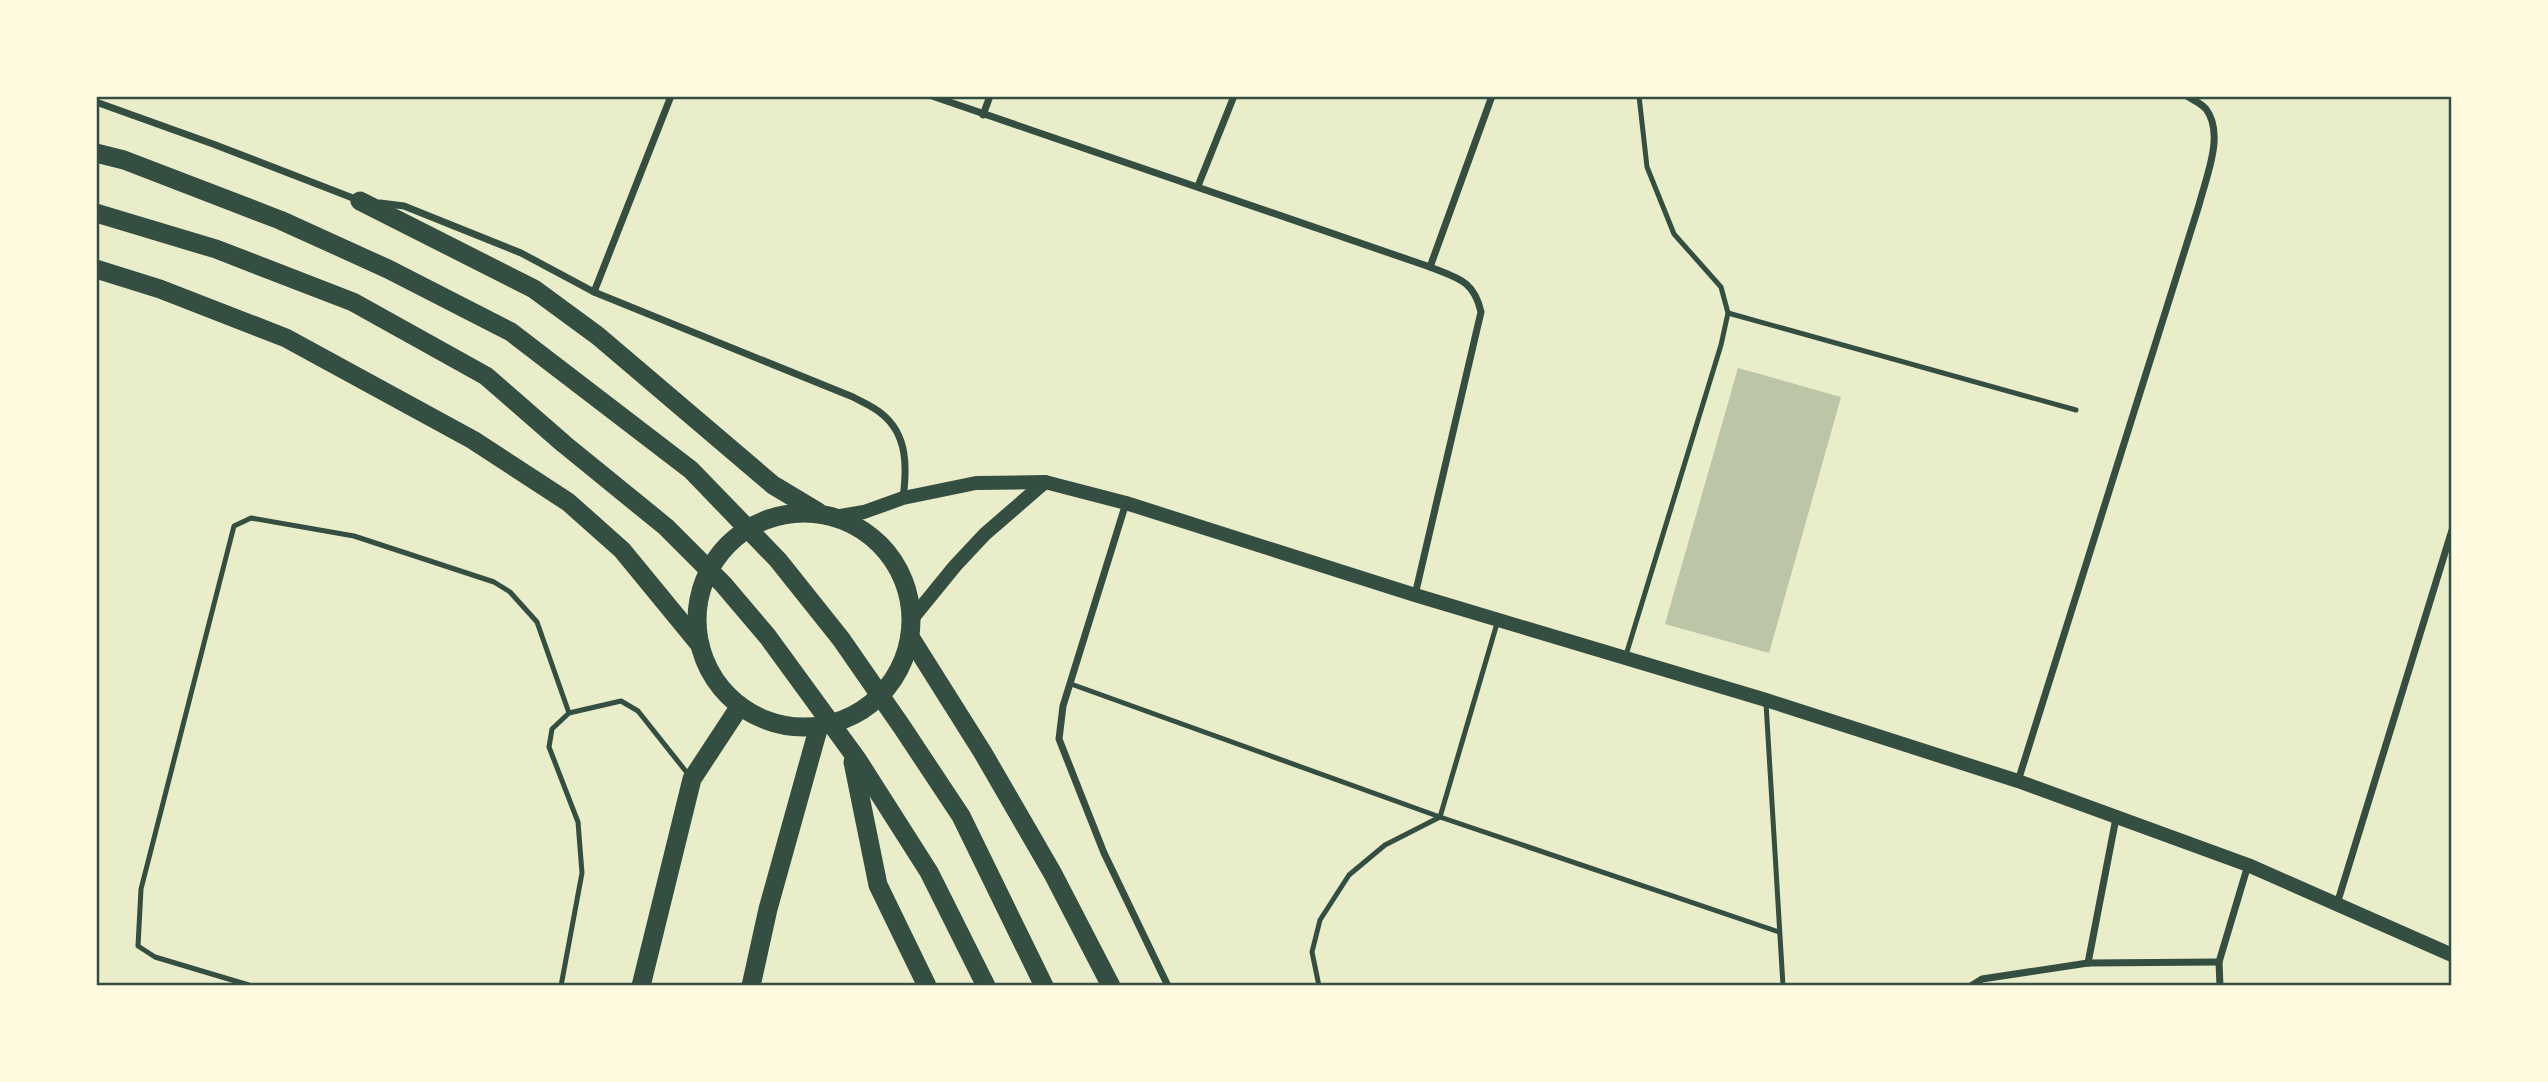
<svg xmlns="http://www.w3.org/2000/svg" width="2548" height="1082" font-family="'Fira Sans Condensed',sans-serif">
<style>
.building{fill:#bcc5a7}
.lines{fill:none;stroke-linecap:round;stroke-linejoin:round}
.service{stroke:#344e41;stroke-width:5}
.minor{stroke:#344e41;stroke-width:7}
.secondary{stroke:#344e41;stroke-width:14}
.trunk{stroke:#344e41;stroke-width:19}
.neatline{fill:none;stroke:#344e41;stroke-width:2.5}
</style>
<rect width="100%" height="100%" fill="#e9edc9"/>
<!-- building -->
<polygon class="building" points="1738,368 1841,397 1769,653 1665,624"/>
<g class="lines">
<!-- service -->
<g class="service">
<polyline points="1728,313 2076,410"/>
<polyline points="1626,655 1721,345 1728,313 1721,287 1674,234 1647,167 1639,96"/>
<polyline points="1071,684 1440,817 1779,932"/>
<polyline points="1766,703 1783,986"/>
<polyline points="252,986 155,957 138,946 141,889 234,526 251,518 354,536 494,582 510,592 537,622 569,713"/>
<polyline points="561,986 582,873 578,822 549,747 552,729 569,713 621,701 638,711 688,774"/>
<polyline points="1319,986 1312,952 1320,920 1349,875 1385,845 1440,817 1498,620"/>
</g>
<!-- minor -->
<g class="minor">
<path d="M932,96L1430,267C1457,278 1474,280 1481,312L1415,595"/>
<polyline points="96,102 213,144 358,200"/>
<polyline points="983,115 990,96"/>
<polyline points="1198,186 1234,96"/>
<path d="M380,203L404,206L521,253L594,292L853,397C862,402 874,407 882,414C908,435 907,468 903,498"/>
<polyline points="1430,267 1492,96"/>
<polyline points="594,292 671,96"/>
<polyline points="1126,503 1063,706 1059,739 1104,853 1168,986"/>
<path d="M2018,781L2199,205C2206,177 2225,134 2206,109C2201,103 2193,100 2187,96"/>
<polyline points="2337,904 2452,530"/>
<polyline points="2088,963 2116,818"/>
<polyline points="1971,986 1982,979 2088,963 2219,962"/>
<polyline points="2220,986 2219,962 2248,865"/>
</g>
<!-- secondary -->
<g class="secondary">
<polyline points="834,517 864,512 903,498 976,483 1045,482 1126,503 1415,595 1766,700 2018,781 2248,865 2452,955"/>
<polyline points="911,620 955,566 985,534 1045,482"/>
</g>
<!-- trunk -->
<g class="trunk">
<polyline points="96,153 124,160 280,220 388,269 511,332 691,470 778,560 841,639 902,727 961,816 1044,986"/>
<polyline points="360,201 534,289 598,336 773,485 818,512"/>
<polyline points="96,213 216,249 353,302 486,376 564,444 666,527 723,584 768,637 857,759 929,872 986,986"/>
<polyline points="96,269 160,289 286,338 473,440 568,502 622,550 700,645"/>
<circle cx="804" cy="620" r="107"/>
<polyline points="910,637 983,753 1053,874 1111,986"/>
<polyline points="853,762 878,885 927,986"/>
<polyline points="641,986 692,779 738,709"/>
<polyline points="751,986 768,909 819,726"/>
</g>
</g>
<!-- border -->
<rect width="2548" height="1082" fill="none" stroke="#fefae0" stroke-width="196"/>
<rect x="98" y="98" width="2352" height="886" class="neatline"/>
</svg>
